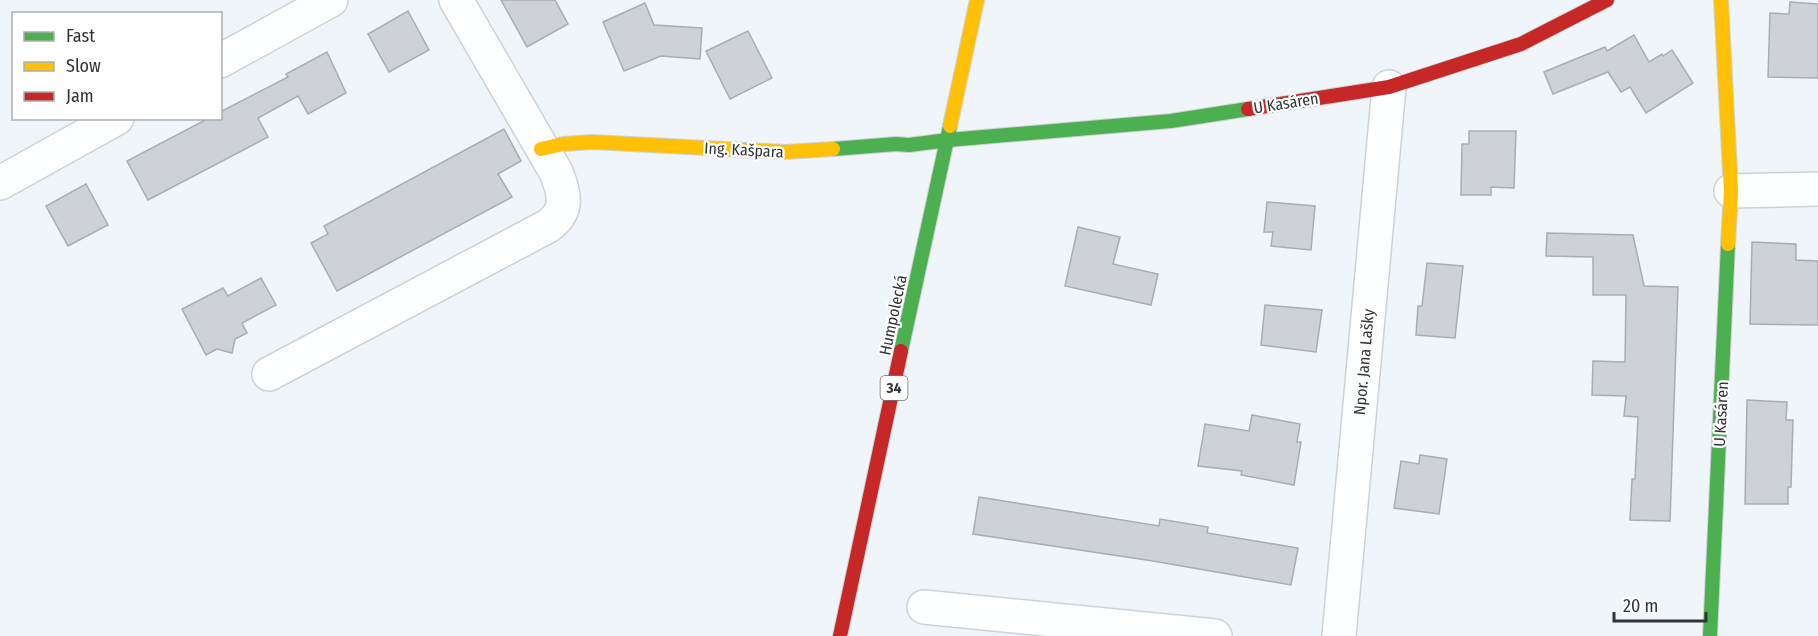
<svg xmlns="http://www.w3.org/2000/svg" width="1818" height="636" font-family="'Fira Sans Condensed',sans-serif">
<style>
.building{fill:#ced2d6;stroke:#a9acb0;stroke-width:1.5}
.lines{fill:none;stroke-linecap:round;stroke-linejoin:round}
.street-casing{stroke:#ced2d7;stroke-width:36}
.fast-casing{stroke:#ced2d7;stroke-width:16}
.slow-casing{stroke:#ced2d7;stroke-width:16}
.jam-casing{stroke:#ced2d7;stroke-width:16}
.street{stroke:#fdfefe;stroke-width:33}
.fast{stroke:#4caf50;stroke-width:14}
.slow{stroke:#ffc107;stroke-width:14}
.jam{stroke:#c62828;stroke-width:14}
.labels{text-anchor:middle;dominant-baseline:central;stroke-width:4.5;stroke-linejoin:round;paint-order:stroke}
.shield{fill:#fff;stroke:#6f7174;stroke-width:1.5}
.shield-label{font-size:15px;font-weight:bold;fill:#313439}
.street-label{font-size:16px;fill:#313439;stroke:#fff}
</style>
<rect width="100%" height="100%" fill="#f0f5fa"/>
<!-- building -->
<g class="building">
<polygon points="501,0 555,0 568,24 527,47"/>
<polygon points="1790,2 1818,4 1818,78 1768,77 1770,13 1789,14"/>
<polygon points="645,3 654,25 702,28 700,59 661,56 624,71 603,22"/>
<polygon points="408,11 429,50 389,72 368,34"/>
<polygon points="748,31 772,78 730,99 706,51"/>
<polygon points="1634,35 1649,62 1662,54 1663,56 1672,50 1693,83 1646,113 1630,87 1621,92 1608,72 1553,94 1544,72 1605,47 1607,51"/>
<polygon points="327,52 346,93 308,114 298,96 258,118 268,137 148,200 127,161 209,118 220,118 220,112 288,77 286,74"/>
<polygon points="504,129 521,161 498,174 512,197 337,291 311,243 328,234 324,226"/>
<polygon points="1469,131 1516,131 1514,188 1491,187 1491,195 1461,195 1462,144 1469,144"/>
<polygon points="86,184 108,225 68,246 46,206"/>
<polygon points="1267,202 1315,206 1311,250 1271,246 1273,232 1264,232"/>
<polygon points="1078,227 1120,237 1113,264 1158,274 1151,305 1065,286"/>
<polygon points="1547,233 1633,235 1644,286 1678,287 1670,521 1630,520 1632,479 1635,479 1638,417 1624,416 1626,396 1592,395 1593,361 1625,362 1626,295 1593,295 1593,257 1546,256"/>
<polygon points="1752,242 1796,244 1796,260 1818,261 1818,325 1750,324"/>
<polygon points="1427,263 1463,266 1455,338 1416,335 1418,306 1422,306"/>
<polygon points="261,278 276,305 242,323 247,333 235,339 232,353 217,349 206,355 182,309 223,288 228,296"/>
<polygon points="1265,305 1322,310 1316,352 1261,345"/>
<polygon points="1747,400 1787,402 1786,420 1793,420 1791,487 1788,487 1788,504 1745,504"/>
<polygon points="1252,415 1300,424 1297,442 1301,442 1294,485 1241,475 1242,471 1198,466 1205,424 1249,431"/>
<polygon points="1420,455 1447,459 1439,514 1394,508 1401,461 1419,464"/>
<polygon points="979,497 1159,526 1160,519 1208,527 1207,533 1298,548 1291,585 1153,561 973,534"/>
</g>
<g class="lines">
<defs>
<g id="street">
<polyline points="220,61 331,0"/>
<polyline points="0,183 117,118"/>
<polyline points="1731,191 1818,189"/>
<path d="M269,374L548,226C569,211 565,194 556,172L456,0"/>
<polyline points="924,607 1215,636"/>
<polyline points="1339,636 1389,87"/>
</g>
<g id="fast">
<polyline points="833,149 896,144 909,145 948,140 1171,121 1248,109"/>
<polyline points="901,351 950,126"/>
<polyline points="1710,636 1728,244"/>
</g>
<g id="slow">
<polyline points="1721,0 1731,191 1728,244"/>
<polyline points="950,126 977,0"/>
<polyline points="541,149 563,144 592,142 785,152 833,149"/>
</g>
<g id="jam">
<polyline points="1248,109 1389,87 1521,44 1607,0"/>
<polyline points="840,636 901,351"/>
</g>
</defs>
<!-- street casing -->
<use href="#street" class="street-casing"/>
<!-- fast casing -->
<use href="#fast" class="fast-casing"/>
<!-- slow casing -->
<use href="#slow" class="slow-casing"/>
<!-- jam casing -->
<use href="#jam" class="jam-casing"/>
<!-- street -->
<use href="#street" class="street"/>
<!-- fast -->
<use href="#fast" class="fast"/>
<!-- slow -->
<use href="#slow" class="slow"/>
<!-- jam -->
<use href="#jam" class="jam"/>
</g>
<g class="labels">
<!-- shield labels -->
<rect class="shield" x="880.5" y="376" width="27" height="24" rx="4.5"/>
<g class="shield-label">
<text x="894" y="388">34</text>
</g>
<!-- street labels -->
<g class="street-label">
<text transform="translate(1286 103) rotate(-9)">U Kasáren</text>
<text transform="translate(744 150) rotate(3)">Ing. Kašpara</text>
<text transform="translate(893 315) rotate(-78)">Humpolecká</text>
<text transform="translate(1364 362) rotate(-85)">Npor. Jana Lašky</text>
<text transform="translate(1721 414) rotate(-87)">U Kasáren</text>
</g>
</g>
<!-- legend -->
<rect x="12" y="12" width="210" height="108" fill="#ffffff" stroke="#adaeb0" stroke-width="1.5"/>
<rect x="24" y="32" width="30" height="9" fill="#4caf50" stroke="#adaeb0" stroke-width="1.5"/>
<text x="66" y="42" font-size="18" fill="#313439">Fast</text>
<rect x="24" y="62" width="30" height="9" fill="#ffc107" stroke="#adaeb0" stroke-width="1.5"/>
<text x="66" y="72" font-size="18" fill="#313439">Slow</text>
<rect x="24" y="92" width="30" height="9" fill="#c62828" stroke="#adaeb0" stroke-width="1.5"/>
<text x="66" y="102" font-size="18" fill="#313439">Jam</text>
<!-- scale -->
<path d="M1614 612v9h92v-9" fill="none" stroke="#313439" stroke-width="3"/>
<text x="1623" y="612" font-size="18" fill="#313439" stroke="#ffffff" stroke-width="4.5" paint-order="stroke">20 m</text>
</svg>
